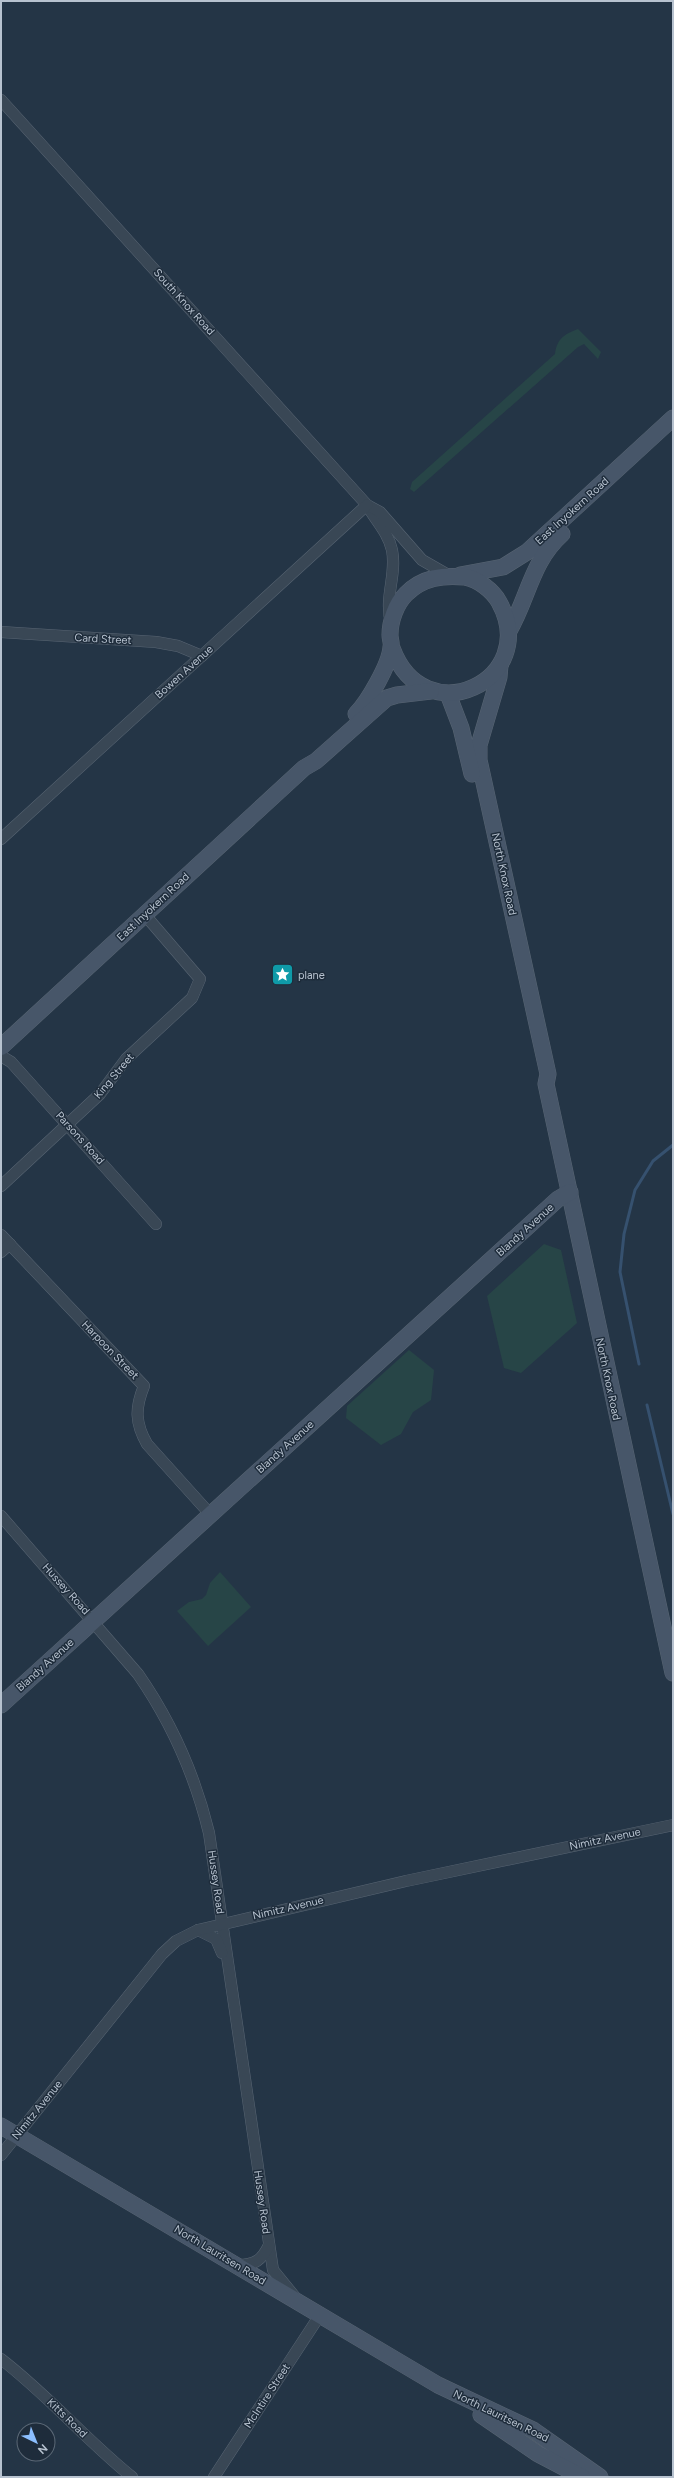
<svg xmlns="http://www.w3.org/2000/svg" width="674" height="2478" font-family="Figtree,sans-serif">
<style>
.green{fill:#274547}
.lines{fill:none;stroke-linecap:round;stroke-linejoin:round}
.stream{stroke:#36516f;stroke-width:3}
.street-casing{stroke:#586573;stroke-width:12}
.secondary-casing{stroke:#586573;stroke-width:17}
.street{stroke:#394755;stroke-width:11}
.secondary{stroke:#475669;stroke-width:16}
.labels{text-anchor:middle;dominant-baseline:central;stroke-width:3;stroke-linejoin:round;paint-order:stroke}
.street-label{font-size:11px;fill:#b7c2cf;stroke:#1e2c3b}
.poi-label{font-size:11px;fill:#b7c2cf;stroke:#1e2c3b;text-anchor:start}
</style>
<rect width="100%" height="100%" fill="#243546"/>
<!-- green -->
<g class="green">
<path d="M578,329L601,352L598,359L584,344L578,347L414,492L410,489L412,482L555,354C557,339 564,334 578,329Z"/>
<polygon points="544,1244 561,1250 577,1323 521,1373 504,1368 487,1296"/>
<polygon points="409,1350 434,1370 431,1400 413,1412 401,1434 381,1445 346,1418 347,1406"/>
<polygon points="220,1572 251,1607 208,1646 177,1611 189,1602 202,1599 206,1595 210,1583"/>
</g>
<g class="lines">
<!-- stream -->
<g class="stream">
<polyline points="639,1364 620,1272 624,1234 635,1190 653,1161 673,1145"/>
<polyline points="647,1405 673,1514"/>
</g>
<defs>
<g id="street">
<path d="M1,100L367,505C375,520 388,532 392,550C397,575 384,597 391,623"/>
<polyline points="367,505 380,512 422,560 450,576"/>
<polyline points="1,632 156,642 178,646 202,656"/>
<polyline points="1,839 367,505"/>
<polyline points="1,1056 11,1062 156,1224"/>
<polyline points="1,1186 100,1094 126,1059 192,998 200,979 145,915"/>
<path d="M1,1235L144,1386C135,1408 135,1423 147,1444L210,1514"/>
<polyline points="1,1252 10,1244"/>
<path d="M1,1516L138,1674C172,1723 195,1775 209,1833L273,2270L295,2297"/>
<polyline points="198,1930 216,1939 222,1953"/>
<polyline points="1,2155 162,1954 176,1941 198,1930 406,1881 673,1825"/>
<path d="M238,2265C255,2265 262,2260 269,2245"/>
<path d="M1,2359C48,2395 86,2440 132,2477"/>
<polyline points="214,2477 320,2315"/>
</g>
<g id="secondary">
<polyline points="460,575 503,567 527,552 673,418"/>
<path d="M509,631C529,596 531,562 562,534"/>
<polyline points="500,665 499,677 479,745 479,760 548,1074 546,1084 673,1673"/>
<polyline points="448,694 461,728 472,774"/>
<path d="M356,714C368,702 390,664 391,647C392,643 390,639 390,635C390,621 396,604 406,594C423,577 443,575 465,577C478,579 493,591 499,602C542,680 424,736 392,648"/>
<polyline points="1,1047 304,768 316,761 387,698 397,695 431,691"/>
<polyline points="1,1705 558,1199 570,1192"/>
<polyline points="1,2126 438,2385 533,2430 600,2477"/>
<polyline points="481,2415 538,2454 582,2477"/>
</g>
</defs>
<!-- street casing -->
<use href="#street" class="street-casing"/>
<!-- secondary casing -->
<use href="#secondary" class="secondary-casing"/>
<!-- street -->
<use href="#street" class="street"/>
<!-- secondary -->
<use href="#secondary" class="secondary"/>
</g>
<!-- icons -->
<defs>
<symbol id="sight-square" viewBox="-11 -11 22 22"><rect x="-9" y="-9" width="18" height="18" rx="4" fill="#0f9aa8" stroke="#1e2c3b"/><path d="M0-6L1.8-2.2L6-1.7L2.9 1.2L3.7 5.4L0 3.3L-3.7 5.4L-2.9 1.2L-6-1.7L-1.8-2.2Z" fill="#fff"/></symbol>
</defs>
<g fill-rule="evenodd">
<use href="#sight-square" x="270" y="962" width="25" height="25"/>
</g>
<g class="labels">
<!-- street labels -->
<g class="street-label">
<text transform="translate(184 302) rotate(48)">South Knox Road</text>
<text transform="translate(572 511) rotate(-42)">East Inyokern Road</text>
<text transform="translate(103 639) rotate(3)">Card Street</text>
<text transform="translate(184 672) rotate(-42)">Bowen Avenue</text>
<text transform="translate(504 874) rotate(78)">North Knox Road</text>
<text transform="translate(153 907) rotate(-43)">East Inyokern Road</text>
<text transform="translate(114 1076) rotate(-50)">King Street</text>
<text transform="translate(80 1138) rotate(48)">Parsons Road</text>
<text transform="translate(525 1230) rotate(-42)">Blandy Avenue</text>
<text transform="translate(110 1350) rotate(46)">Harpoon Street</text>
<text transform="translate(608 1379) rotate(78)">North Knox Road</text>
<text transform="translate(285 1447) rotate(-42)">Blandy Avenue</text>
<text transform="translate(66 1589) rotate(48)">Hussey Road</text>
<text transform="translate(45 1665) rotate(-42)">Blandy Avenue</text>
<text transform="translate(605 1839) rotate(-12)">Nimitz Avenue</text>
<text transform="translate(216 1882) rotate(82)">Hussey Road</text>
<text transform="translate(288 1908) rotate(-13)">Nimitz Avenue</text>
<text transform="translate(37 2110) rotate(-51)">Nimitz Avenue</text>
<text transform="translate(262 2202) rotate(82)">Hussey Road</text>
<text transform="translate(220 2255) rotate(31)">North Lauritsen Road</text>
<text transform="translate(267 2396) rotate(-57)">McIntire Street</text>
<text transform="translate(501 2416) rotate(26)">North Lauritsen Road</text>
<text transform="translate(67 2418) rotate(44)">Kitts Road</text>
</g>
<!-- poi labels -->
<g class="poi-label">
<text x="298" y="975">plane</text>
</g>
</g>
<!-- border -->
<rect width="674" height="2478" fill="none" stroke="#b7c2cf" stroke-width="4"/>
<!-- north arrow -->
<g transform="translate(36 2442) rotate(137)"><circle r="19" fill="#1e2c3b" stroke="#5b6876"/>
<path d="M0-3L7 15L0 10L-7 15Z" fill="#8cbfff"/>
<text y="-6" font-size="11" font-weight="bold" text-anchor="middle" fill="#b7c2cf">N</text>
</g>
</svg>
